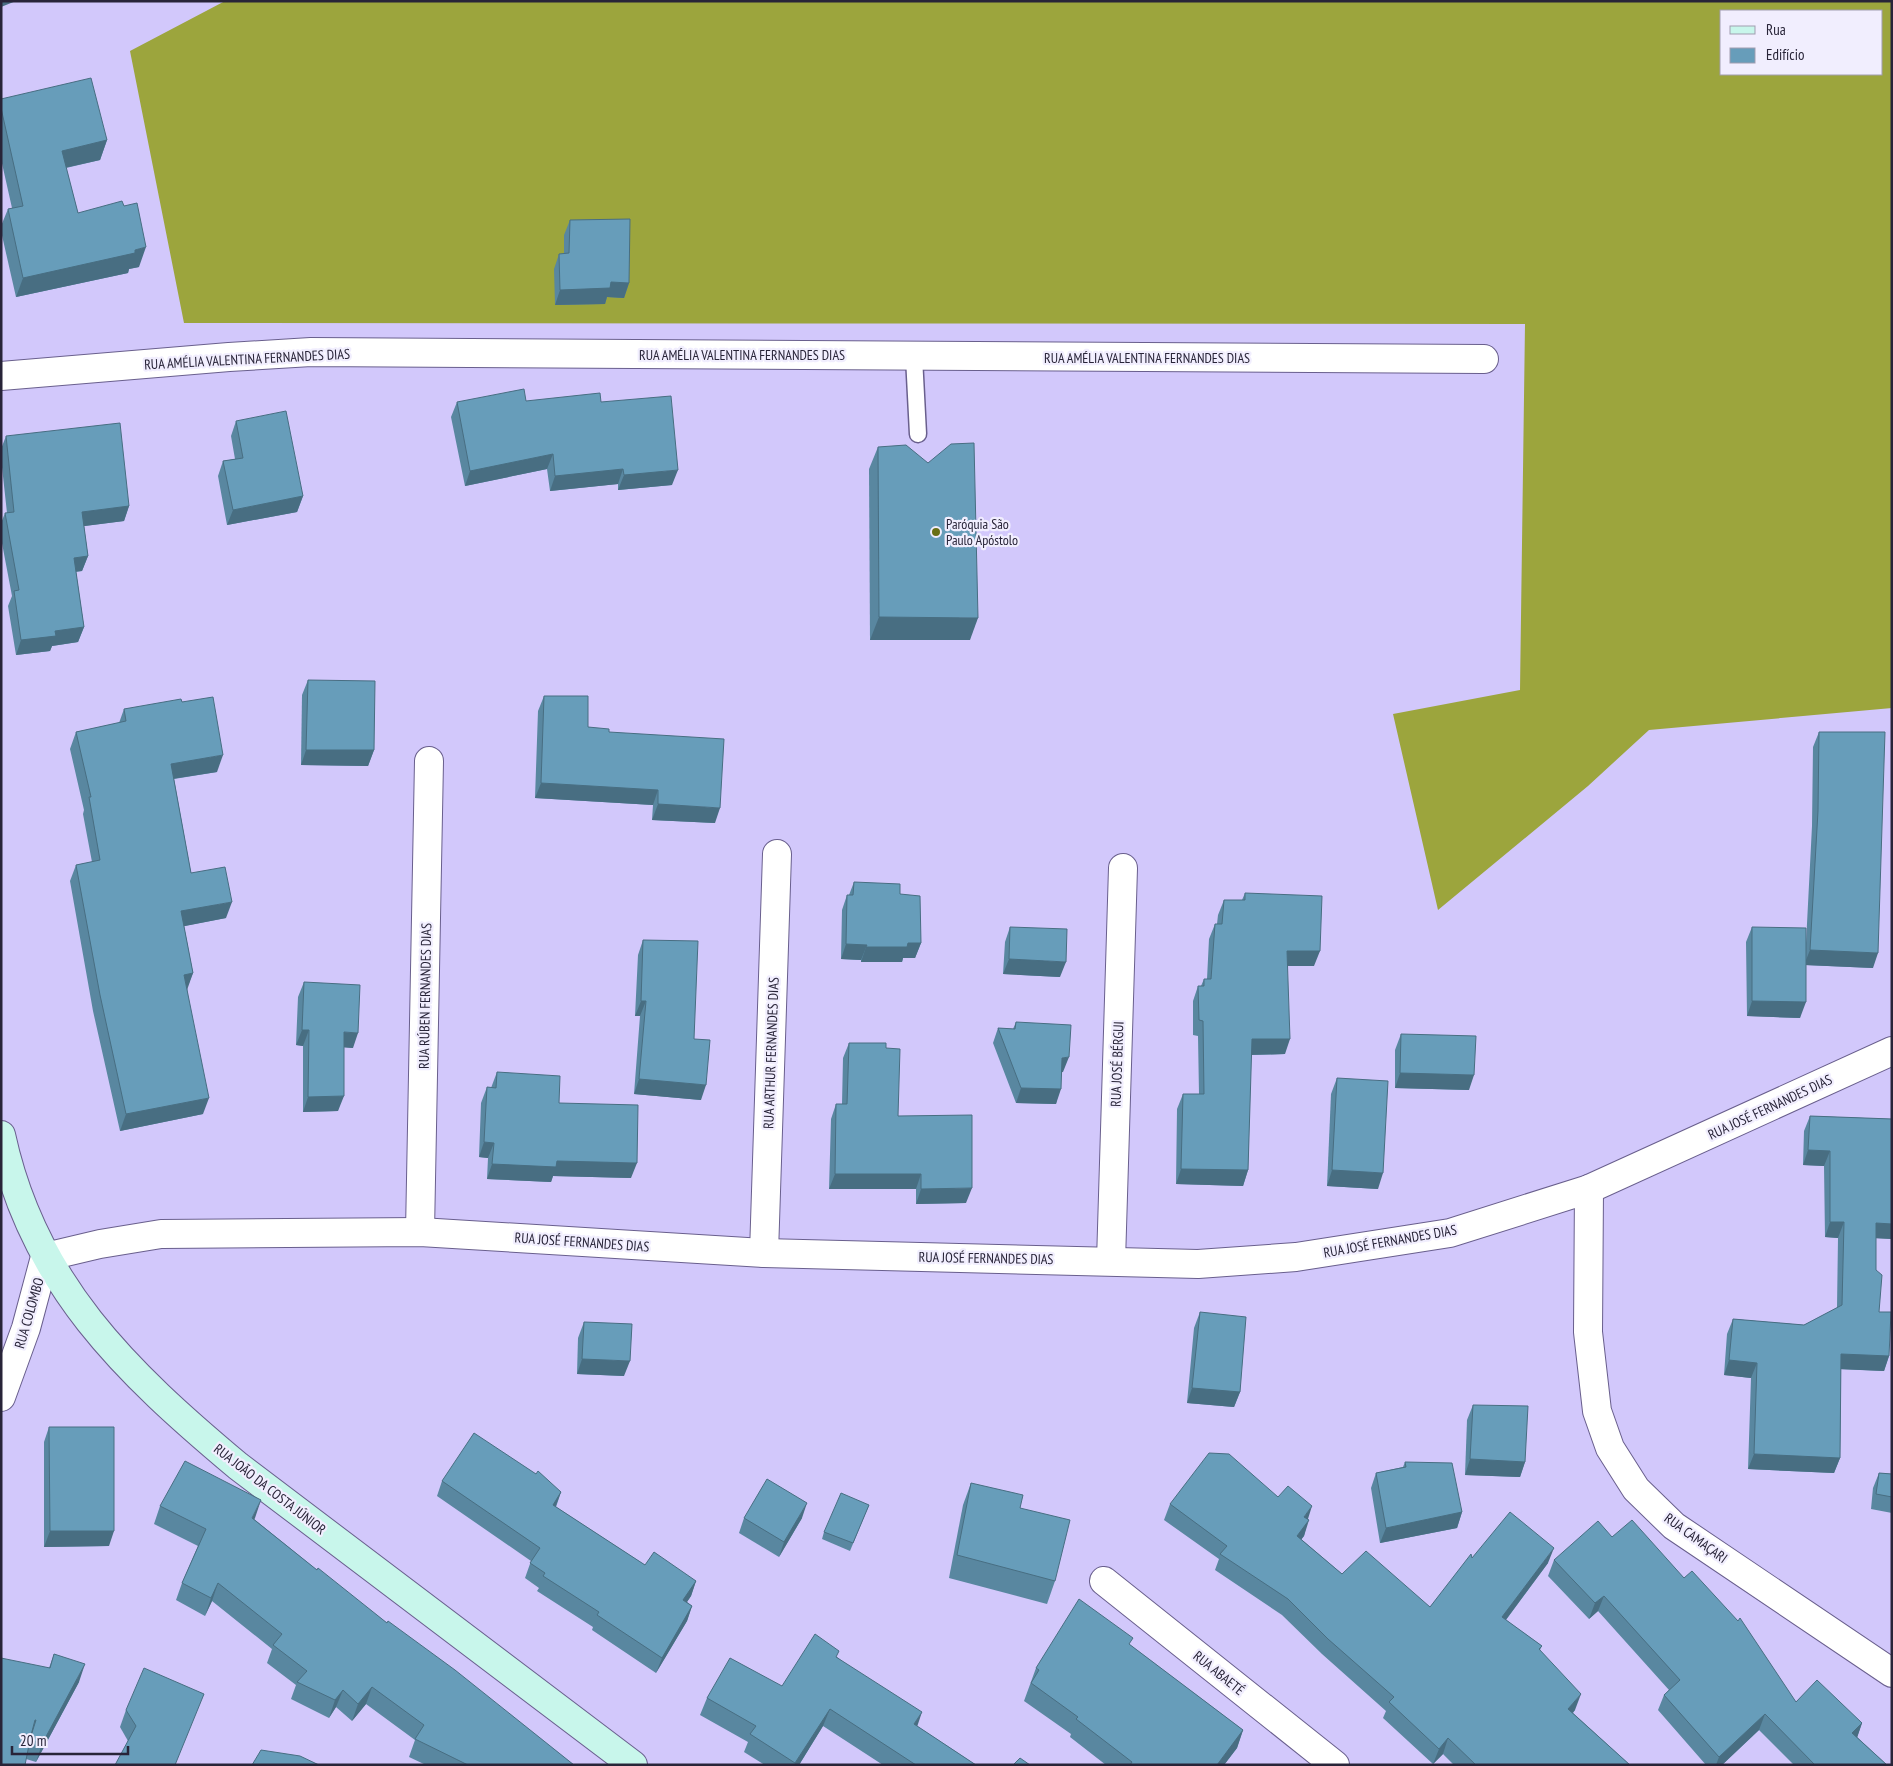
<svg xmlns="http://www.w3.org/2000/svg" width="1893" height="1766" font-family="'PT Sans Narrow',sans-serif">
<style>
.forest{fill:#9ca53d;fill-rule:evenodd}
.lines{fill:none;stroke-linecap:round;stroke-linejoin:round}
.service-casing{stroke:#695f8d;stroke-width:19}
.minor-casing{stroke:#695f8d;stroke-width:30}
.tertiary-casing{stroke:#695f8d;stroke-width:30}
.secondary-casing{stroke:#695f8d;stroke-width:30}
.service{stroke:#fff;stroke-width:16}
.minor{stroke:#fff;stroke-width:28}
.tertiary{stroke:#fff;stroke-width:28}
.secondary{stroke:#c8f6eb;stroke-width:28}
.wall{fill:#5987a0}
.shaded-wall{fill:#486e82}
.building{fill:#679dba;stroke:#486e82;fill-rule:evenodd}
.poi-dot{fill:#696f15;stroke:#f1eefe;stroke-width:2}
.labels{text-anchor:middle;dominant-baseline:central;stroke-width:4.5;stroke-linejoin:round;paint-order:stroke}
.street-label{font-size:14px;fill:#282438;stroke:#f1eefe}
.poi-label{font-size:14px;fill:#282438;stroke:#f1eefe;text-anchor:start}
</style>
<rect width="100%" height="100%" fill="#d2c8fb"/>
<!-- forest -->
<path class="forest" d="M225,1H1892V708L1649,730L1588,786L1438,910L1393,714L1520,690L1525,324L184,323L130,51ZM1722,11H1882V74H1722Z"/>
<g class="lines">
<defs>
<polyline id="service" points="914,357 918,434"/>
<g id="minor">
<polyline points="1,376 229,357 311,352 1484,359"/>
<polyline points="1589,1189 1588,1332 1597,1411 1610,1448 1636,1489 1674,1526 1892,1673"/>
<polyline points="420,1232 429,761"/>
<polyline points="764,1253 777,854"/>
<polyline points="45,1257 100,1244 161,1234 420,1232 764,1253 1198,1264 1296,1257 1450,1233 1589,1189 1892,1051"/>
<polyline points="1111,1261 1123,868"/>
<polyline points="1104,1581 1335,1765"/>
</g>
<polyline id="tertiary" points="1,1397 26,1328 45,1257"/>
<path id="secondary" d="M1,1135C33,1284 126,1372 238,1466L633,1765"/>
</defs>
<!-- service casing -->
<use href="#service" class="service-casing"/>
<!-- minor casing -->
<use href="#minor" class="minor-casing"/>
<!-- tertiary casing -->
<use href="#tertiary" class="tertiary-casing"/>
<!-- secondary casing -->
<use href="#secondary" class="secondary-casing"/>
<!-- service -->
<use href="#service" class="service"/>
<!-- minor -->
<use href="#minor" class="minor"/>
<!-- tertiary -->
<use href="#tertiary" class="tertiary"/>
<!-- secondary -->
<use href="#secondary" class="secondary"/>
</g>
<!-- wall -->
<g class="wall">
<polygon points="1,108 107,140 100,160 66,168 78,213 139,267 129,269 128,273 16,297 1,231 1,226 8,209 12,208 1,159"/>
<polygon points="570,220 629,283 624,298 607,297 605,304 555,305 554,269 559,254 564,254 564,235"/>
<polygon points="526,401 601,402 672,485 618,490 618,484 550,491 547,469 465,486 451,417 457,402"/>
<polygon points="236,421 303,496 297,512 227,525 218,476 223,461 235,459 231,436"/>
<polygon points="6,436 129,506 124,521 84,526 88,556 82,571 76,572 84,627 78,642 52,646 50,651 16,655 8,606 12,596 1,538 1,523 5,513 7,513 1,458 1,449"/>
<polygon points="878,447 970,640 870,640 869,469"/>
<polygon points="308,680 374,750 368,766 301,765 302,695"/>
<polygon points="544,696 588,727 609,732 715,823 652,820 653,805 535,798 538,711"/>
<polygon points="182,702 217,772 174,779 191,873 226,918 184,926 193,973 187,988 203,1114 120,1131 93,1011 70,881 76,865 92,862 83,814 84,810 70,749 76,732 119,723 124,709"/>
<polygon points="1819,732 1873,968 1806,965 1800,1018 1747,1016 1746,942 1752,927 1806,943 1812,826 1813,747"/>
<polygon points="854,882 900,894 921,943 915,958 903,958 902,962 861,962 861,960 841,959 842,910 847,895 849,895"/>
<polygon points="1245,893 1314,966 1287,966 1285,1054 1251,1055 1248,1170 1243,1186 1176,1184 1177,1109 1183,1094 1199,1094 1198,1036 1193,1035 1193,1001 1198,986 1201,986 1204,979 1207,979 1209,939 1215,924 1217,924 1218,915 1224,900 1242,900"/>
<polygon points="1010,927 1060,977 1003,974 1005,942"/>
<polygon points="643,940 694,1039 701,1100 634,1094 640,1016 635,1016 638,955"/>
<polygon points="304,982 353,1048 344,1047 338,1111 303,1112 303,1046 296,1045 298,997"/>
<polygon points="1016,1022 1063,1072 1062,1072 1056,1104 1016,1103 993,1043 998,1028 1013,1029"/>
<polygon points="1401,1034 1469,1090 1395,1088 1395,1050"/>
<polygon points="849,1043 886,1048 898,1116 966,1203 916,1204 916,1189 829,1189 831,1119 836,1104 842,1104 843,1058"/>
<polygon points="497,1072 559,1103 631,1178 553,1176 551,1182 487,1179 488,1158 479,1157 481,1103 487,1087 491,1088"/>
<polygon points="1337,1078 1378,1189 1327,1186 1331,1094"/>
<polygon points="1810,1116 1892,1119 1892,1239 1876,1238 1876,1270 1879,1312 1889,1356 1884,1371 1841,1369 1840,1458 1834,1473 1748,1469 1751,1378 1724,1375 1727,1334 1733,1319 1804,1325 1837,1308 1838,1238 1825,1237 1824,1166 1803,1165 1804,1131"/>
<polygon points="1200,1312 1240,1392 1234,1407 1187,1403 1194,1328"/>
<polygon points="584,1322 624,1376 577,1374 578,1338"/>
<polygon points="1473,1405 1525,1462 1520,1477 1465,1475 1467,1420"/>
<polygon points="49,1427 109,1546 44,1547 44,1442"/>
<polygon points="1405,1462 1462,1512 1457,1528 1380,1543 1371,1488 1376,1473 1403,1467"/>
<polygon points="1879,1473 1892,1474 1892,1513 1871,1509 1873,1488"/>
<polygon points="442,1481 561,1492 556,1507 645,1565 696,1581 691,1596 687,1602 692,1606 687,1621 656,1673 592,1630 593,1627 537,1591 539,1588 525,1578 531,1561 437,1496"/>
<polygon points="971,1483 1020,1508 1055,1581 1047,1604 949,1578 963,1505"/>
<polygon points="1278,1497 1308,1519 1304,1536 1301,1539 1342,1574 1430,1607 1472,1558 1548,1563 1506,1620 1542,1646 1540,1650 1575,1710 1573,1713 1630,1765 1454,1765 1443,1754 1433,1764 1383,1718 1386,1711 1322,1654 1282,1615 1215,1570 1219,1559 1164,1520 1170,1504"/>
<polygon points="869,1505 850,1551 822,1539 824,1532"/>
<polygon points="160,1506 254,1519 317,1570 574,1765 426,1765 409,1757 415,1740 366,1704 352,1721 336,1707 329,1718 291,1699 296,1685 267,1663 272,1649 212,1601 205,1616 176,1600 182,1583 198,1546 154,1524"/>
<polygon points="744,1518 802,1518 779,1557 739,1533"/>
<polygon points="1612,1537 1796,1702 1862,1723 1857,1737 1887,1765 1794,1765 1759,1730 1722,1765 1706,1765 1658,1710 1664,1695 1669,1690 1598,1611 1589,1619 1548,1576 1554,1560"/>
<polygon points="1130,1645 1243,1730 1237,1748 1224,1765 1106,1765 1070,1737 1071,1734 1024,1701 1036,1668"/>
<polygon points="54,1654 79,1682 36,1762 26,1759 1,1765 49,1668"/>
<polygon points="837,1657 917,1726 976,1765 883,1765 823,1726 799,1765 765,1765 744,1752 748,1742 700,1715 707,1698 782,1686"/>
<polygon points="126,1710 197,1712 128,1741 120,1727"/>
</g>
<!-- shaded-wall -->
<g class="shaded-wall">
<polygon points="1,1 16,1 1,7"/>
<polygon points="107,140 100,160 55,170 62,151"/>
<polygon points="146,247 139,267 129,269 128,273 16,297 23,278"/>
<polygon points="611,282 629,283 624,298 607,297 605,304 555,305 560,290"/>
<polygon points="553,454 547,469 465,486 470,471"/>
<polygon points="623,469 618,484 550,491 555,476"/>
<polygon points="678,470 672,485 618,490 624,475"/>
<polygon points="303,496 297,512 227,525 233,510"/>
<polygon points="129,506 124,521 77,527 82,512"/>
<polygon points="88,556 82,571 68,572 74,558"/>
<polygon points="879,617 978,618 970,640 870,640"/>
<polygon points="84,627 78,642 52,646 50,651 16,655 21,640 55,631"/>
<polygon points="306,750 374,750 368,766 301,765"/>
<polygon points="223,755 217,772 165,780 171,764"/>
<polygon points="541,783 658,790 653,805 535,798"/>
<polygon points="658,804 720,808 715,823 652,820"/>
<polygon points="232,902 226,918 175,928 181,911"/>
<polygon points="908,943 921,943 915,958 903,958 902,962 861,962 866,947"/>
<polygon points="846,944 867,945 861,960 841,959"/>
<polygon points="1810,950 1878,953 1873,968 1804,965"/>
<polygon points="1287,951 1320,951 1314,966 1281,966"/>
<polygon points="1009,959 1066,962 1060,977 1003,974"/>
<polygon points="193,973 187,990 184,975"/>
<polygon points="641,1001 646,1001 640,1016 635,1016"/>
<polygon points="1752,1001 1806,1002 1800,1018 1747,1016"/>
<polygon points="302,1030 309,1030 303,1046 296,1045"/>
<polygon points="344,1032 358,1033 353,1048 338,1047"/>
<polygon points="1252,1039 1290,1039 1285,1054 1246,1055"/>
<polygon points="1069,1057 1063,1072 1057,1073 1062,1058"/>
<polygon points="1400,1073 1474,1075 1469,1090 1395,1088"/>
<polygon points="639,1079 706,1085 701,1100 634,1094"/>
<polygon points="1021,1088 1061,1089 1056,1104 1016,1103"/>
<polygon points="344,1096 338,1111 303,1112 308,1097"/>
<polygon points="209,1098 203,1114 120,1131 126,1114"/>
<polygon points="484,1142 494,1143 488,1158 479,1157"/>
<polygon points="1808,1150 1830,1151 1824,1166 1803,1165"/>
<polygon points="557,1161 637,1163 631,1178 553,1176 551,1182 487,1179 492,1164"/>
<polygon points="1181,1169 1248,1170 1243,1186 1176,1184"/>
<polygon points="1332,1170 1383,1173 1378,1189 1327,1186"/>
<polygon points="835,1174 921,1174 916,1189 829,1189"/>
<polygon points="972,1188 966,1203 916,1204 921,1189"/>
<polygon points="1830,1222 1844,1222 1838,1238 1825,1237"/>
<polygon points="1876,1223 1892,1224 1892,1239 1871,1238"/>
<polygon points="1841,1354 1889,1356 1884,1371 1836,1369"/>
<polygon points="582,1359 630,1361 624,1376 577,1374"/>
<polygon points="1729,1360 1757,1363 1751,1378 1724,1375"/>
<polygon points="1192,1388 1240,1392 1234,1407 1187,1403"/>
<polygon points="1754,1454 1840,1458 1834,1473 1748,1469"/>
<polygon points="1470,1459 1525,1462 1520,1477 1465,1475"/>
<polygon points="561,1492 555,1508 553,1505"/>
<polygon points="261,1500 255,1518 246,1535 252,1518"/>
<polygon points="807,1503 802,1518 779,1557 784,1542"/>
<polygon points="1312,1506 1307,1522 1304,1517"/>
<polygon points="1462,1512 1457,1528 1380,1543 1386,1528"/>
<polygon points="1309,1520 1304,1536 1292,1552 1297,1536"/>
<polygon points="50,1531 114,1531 109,1546 44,1547"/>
<polygon points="1554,1548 1548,1563 1496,1633 1502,1617"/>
<polygon points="696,1581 691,1596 678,1615 683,1600"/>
<polygon points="218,1583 212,1601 205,1616 211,1598"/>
<polygon points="1604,1596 1598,1611 1589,1619 1595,1603"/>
<polygon points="692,1606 687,1621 656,1673 662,1658"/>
<polygon points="85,1664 79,1682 36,1762 42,1744"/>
<polygon points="372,1687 366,1704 352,1721 358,1704"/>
<polygon points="343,1690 336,1707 329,1718 335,1700"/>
<polygon points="1581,1694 1575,1710 1562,1724 1568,1709"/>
<polygon points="830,1709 823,1726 799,1765 794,1765"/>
<polygon points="922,1712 916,1730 914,1724"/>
<polygon points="1765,1714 1759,1730 1722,1765 1716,1765 1719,1757"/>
<polygon points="1862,1723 1857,1738 1852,1733"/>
<polygon points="1243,1730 1237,1748 1224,1765 1217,1765"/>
<polygon points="1448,1738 1443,1754 1433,1764 1439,1749"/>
</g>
<!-- building -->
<g class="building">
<polygon points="91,78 107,140 62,151 78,213 122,201 124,206 137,203 146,247 135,250 135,253 23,278 8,209 23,206 1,108 1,99"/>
<polygon points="630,219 629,283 611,282 610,288 560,290 559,254 569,253 570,220"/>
<polygon points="524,389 526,401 600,393 601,402 671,396 678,470 624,475 623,469 555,476 553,454 470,471 457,402"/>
<polygon points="286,411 303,496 233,510 223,461 243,458 236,421"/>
<polygon points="120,423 129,506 82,512 88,556 74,558 84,627 55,631 56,636 21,640 14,591 19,590 5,513 14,512 6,436"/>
<polygon points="974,443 978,618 879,617 878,447 906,445 928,463 951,444"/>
<polygon points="308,680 375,681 374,750 306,750"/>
<polygon points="544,696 588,696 588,727 609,729 609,732 724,739 720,808 658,804 658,790 541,783"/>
<polygon points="213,697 223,755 171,764 191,873 225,867 232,902 181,911 193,973 184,975 209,1098 126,1114 100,995 76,865 100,860 89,797 91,797 76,732 126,721 124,709 181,699 182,702"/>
<polygon points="1819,732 1885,732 1878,953 1810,950 1818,811"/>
<polygon points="854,882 900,884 900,894 920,896 921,943 908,943 907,947 866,947 867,945 846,944 847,895 853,895"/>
<polygon points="1245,893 1322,896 1320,951 1287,951 1290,1039 1252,1039 1248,1170 1181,1169 1183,1094 1204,1094 1203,1021 1199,1020 1198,986 1204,986 1204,979 1211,979 1215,924 1222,924 1224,900 1245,900"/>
<polygon points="1010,927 1067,929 1066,962 1009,959"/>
<polygon points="1752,927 1806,928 1806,1002 1752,1001"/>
<polygon points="643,940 698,941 694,1039 710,1040 706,1085 639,1079 646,1001 641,1001"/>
<polygon points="304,982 360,985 358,1033 344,1032 344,1096 308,1097 309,1030 302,1030"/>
<polygon points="1016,1022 1071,1025 1069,1057 1062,1058 1061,1089 1021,1088 998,1028 1015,1029"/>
<polygon points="1401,1034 1476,1036 1474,1075 1400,1073"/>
<polygon points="849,1043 886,1043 886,1048 900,1049 898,1116 972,1115 972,1188 921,1189 921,1174 835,1174 836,1104 847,1104"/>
<polygon points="497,1072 560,1076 559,1103 638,1105 637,1163 557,1161 556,1167 492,1164 494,1143 484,1142 487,1087 496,1088"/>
<polygon points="1337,1078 1388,1081 1383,1173 1332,1170"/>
<polygon points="1810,1116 1892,1119 1892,1224 1876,1223 1876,1270 1882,1275 1879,1312 1891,1312 1889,1356 1841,1354 1840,1458 1754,1454 1757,1363 1729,1360 1733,1319 1804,1325 1842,1305 1844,1222 1830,1222 1830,1151 1808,1150"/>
<polygon points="1200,1312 1246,1317 1240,1392 1192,1388"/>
<polygon points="584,1322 632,1324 630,1361 582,1359"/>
<polygon points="1473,1405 1528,1406 1525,1462 1470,1459"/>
<polygon points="49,1427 114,1427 114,1531 50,1531"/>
<polygon points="474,1433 536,1474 538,1471 561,1492 553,1505 645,1565 654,1552 696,1581 683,1600 692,1606 662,1658 597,1615 599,1612 543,1576 545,1573 530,1563 540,1548 442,1481"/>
<polygon points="1209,1453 1229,1454 1278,1497 1288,1486 1312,1506 1304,1517 1309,1520 1297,1536 1342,1574 1366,1551 1430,1607 1471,1554 1472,1558 1510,1512 1554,1548 1502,1617 1542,1646 1539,1649 1581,1694 1568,1709 1630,1765 1476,1765 1448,1738 1439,1749 1389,1702 1394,1697 1328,1639 1288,1599 1220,1554 1227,1546 1170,1504"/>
<polygon points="185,1461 261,1500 252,1518 317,1570 318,1568 387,1623 388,1621 455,1670 574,1765 468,1765 415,1739 424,1725 372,1687 358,1704 343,1690 335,1700 297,1682 307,1671 273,1645 282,1634 218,1583 211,1598 182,1583 206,1529 160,1506"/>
<polygon points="1405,1462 1452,1463 1462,1512 1386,1528 1376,1473 1406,1467"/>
<polygon points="1879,1473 1892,1474 1892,1497 1876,1494"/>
<polygon points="767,1479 807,1503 784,1542 744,1518"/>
<polygon points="971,1483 1023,1495 1020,1508 1070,1520 1055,1581 957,1555"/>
<polygon points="841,1493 869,1505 853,1543 824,1532"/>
<polygon points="1632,1520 1684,1578 1692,1571 1738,1621 1740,1618 1796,1702 1817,1680 1862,1723 1852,1733 1887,1765 1815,1765 1765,1714 1719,1757 1664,1695 1680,1680 1604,1596 1595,1603 1554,1560 1598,1521 1612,1537"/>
<polygon points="1079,1599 1133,1638 1129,1644 1243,1730 1217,1765 1130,1765 1132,1762 1076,1719 1078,1717 1031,1683 1039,1670 1036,1668"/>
<polygon points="815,1634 839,1651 836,1657 922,1712 914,1724 976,1765 916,1765 830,1709 795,1763 750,1734 756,1726 707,1698 730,1658 782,1686"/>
<path d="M54,1654L85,1664L42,1744L30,1740L25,1765H1V1658L50,1668ZM35,1720H36L30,1739Z"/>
<polygon points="144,1668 204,1694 175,1765 115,1765 136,1726 126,1710"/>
<polygon points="261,1750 300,1756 319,1765 252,1765"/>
<polygon points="1020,1758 1030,1765 1013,1765"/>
</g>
<!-- markers -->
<circle class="poi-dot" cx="936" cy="532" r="5"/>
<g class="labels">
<!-- street labels -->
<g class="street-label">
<text x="742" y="355">RUA AMÉLIA VALENTINA FERNANDES DIAS</text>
<text x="1147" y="358">RUA AMÉLIA VALENTINA FERNANDES DIAS</text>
<text transform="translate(247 359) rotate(-3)">RUA AMÉLIA VALENTINA FERNANDES DIAS</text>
<text transform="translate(425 996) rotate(-89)">RUA RÚBEN FERNANDES DIAS</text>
<text transform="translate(771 1053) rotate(-88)">RUA ARTHUR FERNANDES DIAS</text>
<text transform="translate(1117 1064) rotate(-88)">RUA JOSÉ BÉRGUI</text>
<text transform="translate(1770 1107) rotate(-25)">RUA JOSÉ FERNANDES DIAS</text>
<text transform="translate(1390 1241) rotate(-10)">RUA JOSÉ FERNANDES DIAS</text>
<text transform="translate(582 1242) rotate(4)">RUA JOSÉ FERNANDES DIAS</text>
<text transform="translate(986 1258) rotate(1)">RUA JOSÉ FERNANDES DIAS</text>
<text transform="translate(29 1313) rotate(-74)">RUA COLOMBO</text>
<text transform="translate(270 1489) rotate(38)">RUA JOÃO DA COSTA JÚNIOR</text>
<text transform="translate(1696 1538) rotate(36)">RUA CAMAÇARI</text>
<text transform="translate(1219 1673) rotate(39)">RUA ABAETÉ</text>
</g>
<!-- poi labels -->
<g class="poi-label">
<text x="946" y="524">Paróquia São<tspan x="946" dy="16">Paulo Apóstolo</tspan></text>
</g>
</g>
<!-- border -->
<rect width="1893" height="1766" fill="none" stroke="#282438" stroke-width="5"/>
<!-- legend -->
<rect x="1720" y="10" width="162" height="65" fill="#f1eefe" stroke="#a19daf"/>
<rect x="1730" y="26" width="25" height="8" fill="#c8f6eb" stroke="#a19daf"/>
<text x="1766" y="35" font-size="15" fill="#282438">Rua</text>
<rect x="1730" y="48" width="25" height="15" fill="#679dba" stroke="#a19daf"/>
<text x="1766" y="60" font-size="15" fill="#282438">Edifício</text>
<!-- scale -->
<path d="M12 1746v8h116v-8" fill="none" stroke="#282438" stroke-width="2.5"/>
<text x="20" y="1746" font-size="15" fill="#282438" stroke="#f1eefe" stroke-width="4" paint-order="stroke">20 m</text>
</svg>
